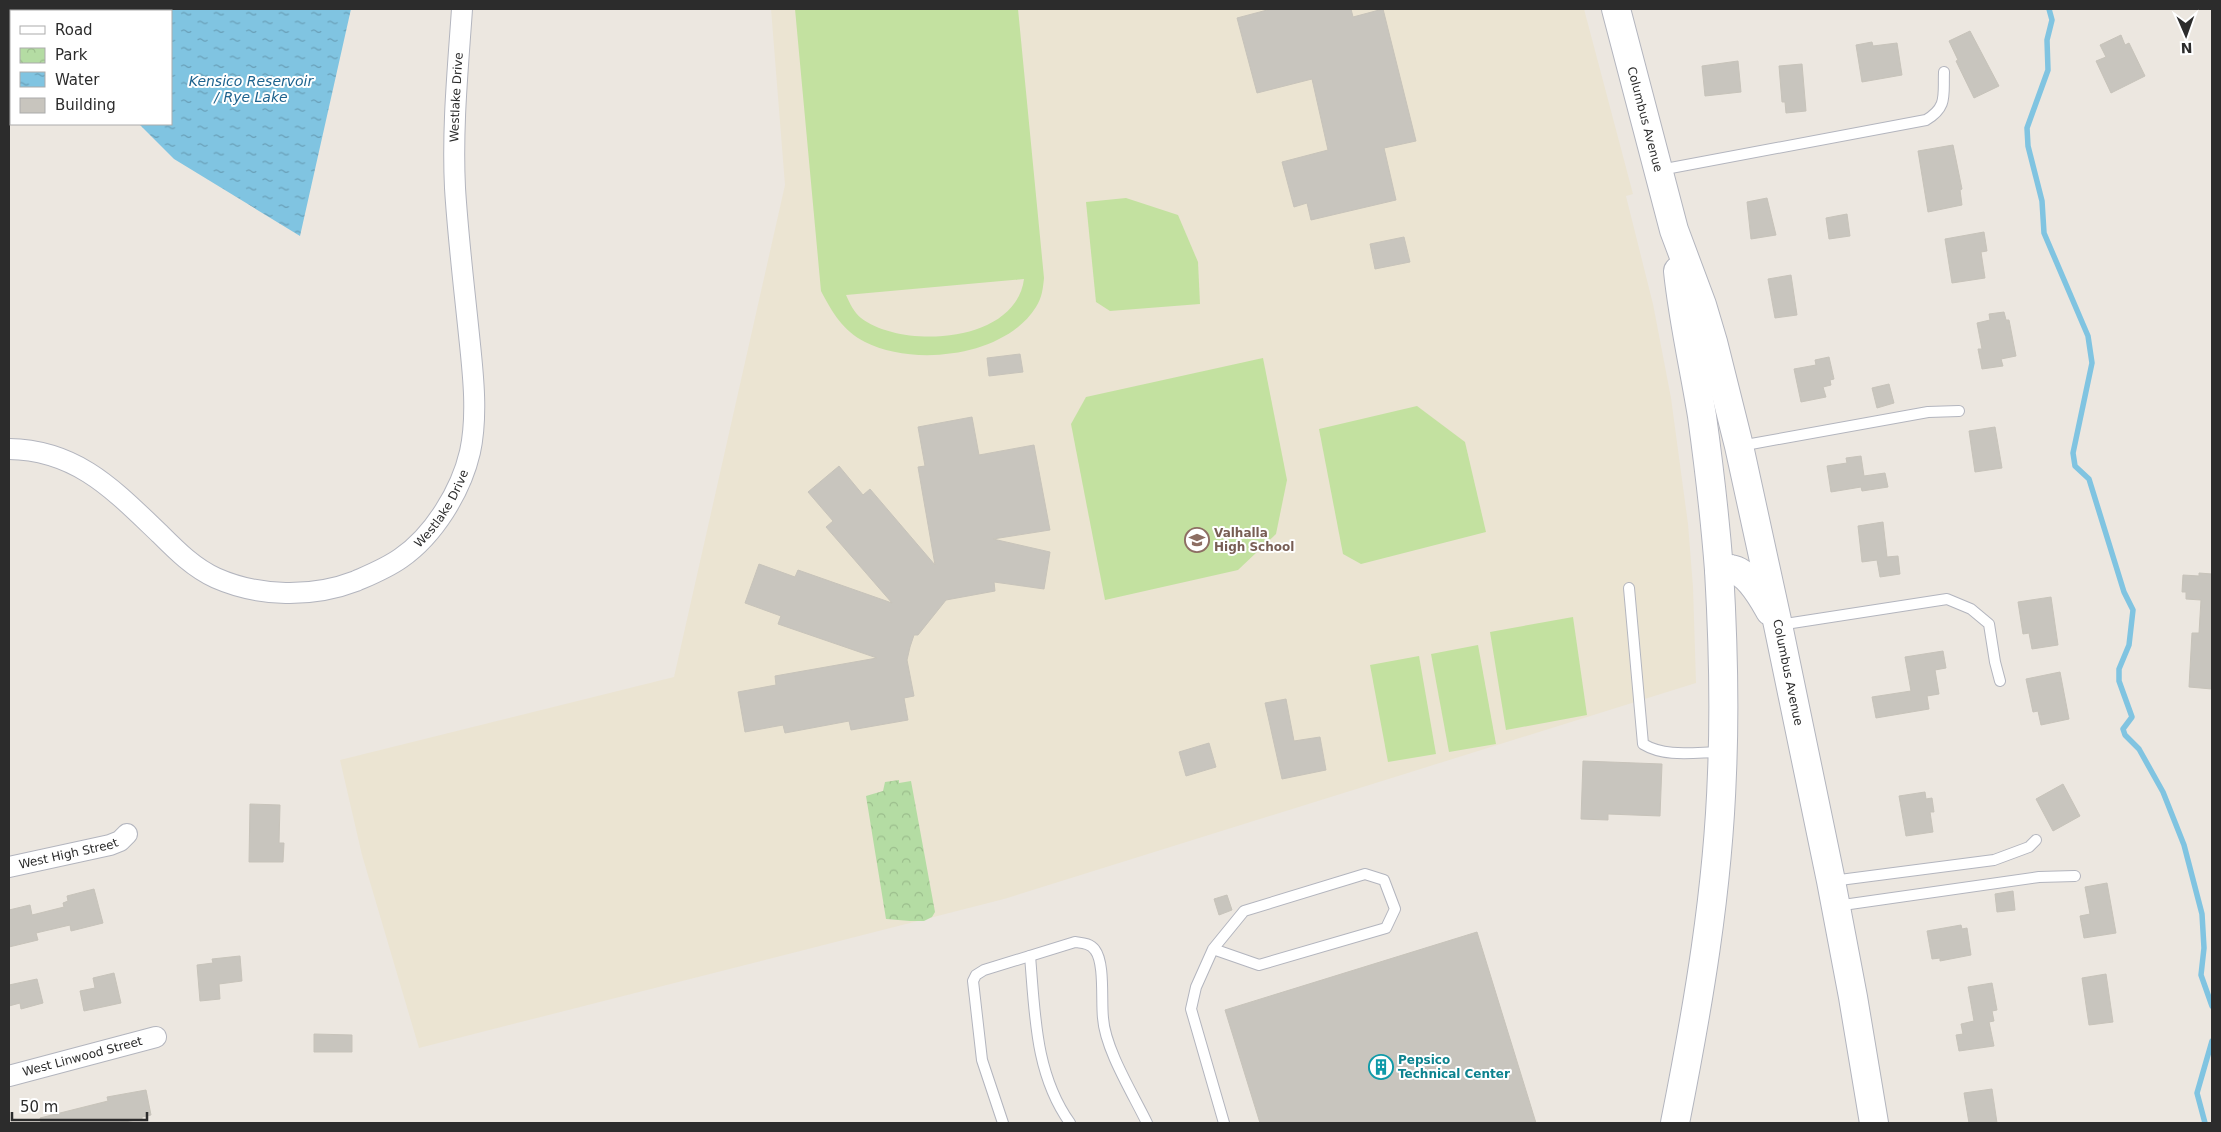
<svg xmlns="http://www.w3.org/2000/svg" width="2221" height="1132" font-family="'DejaVu Sans',sans-serif">
<style>
.education{fill:#ebe4d2}
.park{fill:url(#park-crowns)}
.pitch{fill:#c3e1a0;fill-rule:evenodd}
.water{fill:url(#water-ripples)}
.lines{fill:none;stroke-linecap:round;stroke-linejoin:round}
.stream{stroke:#80c4e1;stroke-width:5.5}
.building{fill:#c8c5be;stroke:#c7c3ba}
.lane-casing{stroke:#b3b5be;stroke-width:12}
.street-casing{stroke:#b3b5be;stroke-width:22}
.secondary-casing{stroke:#b3b5be;stroke-width:30}
.lane{stroke:#fff;stroke-width:10}
.street{stroke:#fff;stroke-width:20}
.secondary{stroke:#fff;stroke-width:28}
.labels{text-anchor:middle;dominant-baseline:central;stroke-width:4;stroke-linejoin:round;paint-order:stroke}
.street-label{font-size:12px;fill:#2c2c2c;stroke:#fff}
.education-label{font-size:12px;font-weight:bold;fill:#785e54;stroke:#fff;text-anchor:start}
.culture-label{font-size:12px;font-weight:bold;fill:#0d838f;stroke:#fff;text-anchor:start}
.water-label{font-size:14px;font-style:italic;fill:#1e638e;stroke:#fff}
</style>
<defs>
<pattern id="park-crowns" width="20" height="18" patternUnits="userSpaceOnUse" patternTransform="scale(1.25)"><rect width="20" height="18" fill="#b4dca3"/><path d="M2 6a3 3 0 1 1 6 0M12 15a3 3 0 1 1 6 0" fill="none" stroke="#9bbd8c"/></pattern>
<pattern id="water-ripples" width="26" height="14" patternUnits="userSpaceOnUse" patternTransform="scale(1.25)"><rect width="26" height="14" fill="#80c4e1"/><path d="M2 4q2-2 4 0t4 0M15 11q2-2 4 0t4 0" fill="none" stroke="#699fb7"/></pattern>
</defs>
<rect width="100%" height="100%" fill="#ece7e0"/>
<!-- education -->
<polygon class="education" points="771,9 1584,9 1633,194 1626,196 1653,304 1671,398 1688,524 1693,587 1696,683 1004,899 419,1048 362,855 340,760 674,677 785,185"/>
<!-- park -->
<polygon class="park" points="899,780 899,783 911,781 935,912 932,917 924,921 910,921 886,919 866,796 883,791 885,782"/>
<!-- pitch -->
<g class="pitch">
<path d="M795,9H1018L1044,278C1043,288 1042,298 1036,307C1005,357 914,367 865,342C843,331 832,312 821,291ZM1024,279C1016,343 903,350 861,318C854,312 850,304 846,295Z"/>
<polygon points="1126,198 1178,215 1198,262 1200,304 1110,311 1096,302 1086,202"/>
<polygon points="1263,358 1287,480 1276,534 1238,570 1105,600 1071,424 1086,397"/>
<polygon points="1417,406 1465,442 1486,532 1361,564 1343,554 1319,429"/>
<polygon points="1573,617 1587,715 1506,730 1490,632"/>
<polygon points="1478,645 1496,744 1449,752 1431,654"/>
<polygon points="1419,656 1436,754 1388,762 1370,665"/>
</g>
<!-- water -->
<polygon class="water" points="51,9 351,9 300,236 174,159 139,124 171,124 171,11 52,11"/>
<g class="lines">
<!-- stream -->
<g class="stream">
<polyline points="2049,9 2052,20 2047,40 2048,70 2027,128 2028,146 2042,201 2044,233 2088,336 2092,363 2073,453 2075,466 2089,479 2124,592 2133,610 2129,645 2119,669 2119,681 2132,717 2123,729 2125,735 2139,749 2163,792 2184,845 2202,914 2204,948 2201,975 2212,1006"/>
<polyline points="2205,1123 2197,1093 2212,1041"/>
</g>
</g>
<!-- building -->
<g class="building">
<polygon points="1271,9 1351,9 1353,17 1383,9 1416,141 1384,148 1396,200 1311,220 1307,203 1294,207 1282,162 1328,150 1312,79 1257,93 1237,18"/>
<polygon points="1970,31 1999,86 1974,98 1956,61 1958,60 1949,41"/>
<polygon points="2121,35 2125,45 2129,43 2145,76 2111,93 2096,61 2106,57 2100,45"/>
<polygon points="1872,42 1873,46 1897,43 1902,75 1862,82 1856,45"/>
<polygon points="1738,61 1741,92 1705,96 1702,66"/>
<polygon points="1802,64 1806,111 1786,113 1785,102 1782,102 1779,66"/>
<polygon points="1953,145 1962,189 1960,190 1962,205 1928,212 1918,151"/>
<polygon points="1767,198 1776,235 1751,239 1747,202"/>
<polygon points="1847,214 1850,236 1829,239 1826,218"/>
<polygon points="1984,232 1987,251 1981,252 1985,278 1952,283 1945,239"/>
<polygon points="1404,237 1410,262 1375,269 1370,244"/>
<polygon points="1791,275 1797,315 1775,318 1768,279"/>
<polygon points="2004,312 2006,320 2009,320 2016,356 2001,359 2003,366 1982,369 1978,349 1982,349 1977,323 1990,320 1989,314"/>
<polygon points="1020,354 1023,372 989,376 987,358"/>
<polygon points="1829,357 1834,379 1830,380 1831,385 1823,387 1826,397 1801,402 1794,369 1816,365 1815,360"/>
<polygon points="1889,384 1894,403 1877,408 1872,388"/>
<polygon points="972,417 979,455 1034,445 1050,530 993,539 1050,552 1044,589 994,582 995,591 946,600 918,635 914,635 910,647 907,660 914,696 904,698 908,720 851,730 849,721 785,733 783,725 745,732 738,692 776,685 775,676 877,658 778,624 781,616 745,603 759,564 795,577 798,570 892,603 826,527 833,521 808,492 839,466 863,495 870,489 935,565 918,467 925,466 918,427"/>
<polygon points="1995,427 2002,468 1975,472 1969,431"/>
<polygon points="1861,456 1864,476 1885,473 1888,487 1862,491 1861,487 1831,492 1827,466 1847,463 1846,458"/>
<polygon points="1883,522 1887,557 1898,556 1900,574 1880,577 1877,560 1862,562 1858,526"/>
<polygon points="2199,573 2212,574 2212,689 2189,687 2192,633 2199,633 2201,600 2186,599 2186,592 2182,592 2183,575 2199,576"/>
<polygon points="2051,597 2058,645 2032,649 2029,633 2023,634 2018,602"/>
<polygon points="1943,651 1946,668 1935,670 1939,694 1927,696 1929,709 1876,718 1872,697 1911,691 1905,657"/>
<polygon points="2060,672 2069,719 2041,725 2038,711 2033,712 2026,679"/>
<polygon points="1286,699 1294,741 1320,737 1326,770 1282,779 1265,703"/>
<polygon points="1209,743 1216,767 1186,776 1179,752"/>
<polygon points="1583,761 1662,764 1660,816 1608,814 1608,820 1581,819"/>
<polygon points="2063,784 2080,816 2053,831 2036,799"/>
<polygon points="1925,792 1926,799 1932,798 1934,812 1930,812 1933,832 1906,836 1899,796"/>
<polygon points="250,804 280,805 279,843 284,843 283,862 249,862"/>
<polygon points="2107,883 2116,933 2084,938 2080,916 2090,914 2085,887"/>
<polygon points="94,889 103,923 71,931 70,925 36,933 38,940 9,947 9,910 30,905 32,915 64,907 63,903 68,901 67,896"/>
<polygon points="2013,891 2015,910 1997,912 1995,894"/>
<polygon points="1227,895 1232,910 1219,915 1214,899"/>
<polygon points="1961,925 1962,929 1967,928 1971,955 1940,961 1940,958 1932,959 1927,931"/>
<polygon points="1477,932 1536,1123 1260,1123 1225,1010"/>
<polygon points="240,956 242,981 219,984 220,999 200,1001 197,965 213,963 212,959"/>
<polygon points="114,973 121,1003 84,1011 80,991 95,988 93,978"/>
<polygon points="2106,974 2113,1022 2089,1025 2082,978"/>
<polygon points="37,979 43,1003 21,1009 20,1003 9,1006 9,985"/>
<polygon points="1992,983 1997,1010 1992,1011 1994,1021 1989,1022 1994,1046 1959,1051 1956,1035 1963,1034 1961,1024 1974,1021 1968,987"/>
<polygon points="314,1034 352,1035 352,1052 314,1052"/>
<polygon points="1992,1089 1997,1123 1969,1123 1964,1093"/>
<polygon points="146,1090 151,1115 142,1117 142,1119 118,1123 41,1123 40,1118 108,1101 107,1097"/>
</g>
<g class="lines">
<defs>
<g id="lane">
<path d="M1660,170L1926,120C1948,107 1943,95 1944,72"/>
<polyline points="1740,446 1928,412 1959,411"/>
<path d="M1629,588L1643,744C1666,758 1696,752 1721,752"/>
<polyline points="1779,625 1947,599 1971,609 1989,624 1995,662 2000,681"/>
<polyline points="1832,881 1994,860 2029,847 2036,840"/>
<polyline points="1836,906 2039,877 2075,876"/>
<polyline points="1213,949 1259,965 1386,928 1395,909 1384,880 1365,874 1244,911 1213,949 1196,987 1191,1009 1224,1123"/>
<path d="M1030,956C1035,1014 1035,1074 1070,1123"/>
<path d="M1003,1123L982,1060L973,981L976,975L984,970L1075,942C1082,943 1090,943 1095,950C1105,963 1101,1001 1103,1018C1105,1049 1133,1094 1147,1123"/>
</g>
<g id="street">
<path id="s1" d="M9,449C77,450 114,490 160,534C177,551 194,568 216,578C259,597 312,598 356,581C372,574 387,568 401,558C434,535 461,491 470,452C478,415 473,373 469,335C464,286 458,237 455,188C452,128 458,68 462,9"/>
<path id="s2" d="M9,867L110,845L120,841L127,834"/>
<path id="s3" d="M9,1076L156,1037"/>
</g>
<g id="secondary">
<path id="s4" d="M1616,9L1674,230L1702,305L1713,342L1739,446L1778,625L1831,881L1853,997L1874,1123"/>
<path d="M1719,570C1722,570 1727,568 1731,569C1749,572 1762,597 1770,611"/>
<path d="M1675,1123C1698,1007 1718,891 1722,773C1725,705 1723,638 1719,570C1715,518 1709,467 1702,416C1694,367 1683,320 1678,271"/>
</g>
</defs>
<!-- lane casing -->
<use href="#lane" class="lane-casing"/>
<!-- street casing -->
<use href="#street" class="street-casing"/>
<!-- secondary casing -->
<use href="#secondary" class="secondary-casing"/>
<!-- lane -->
<use href="#lane" class="lane"/>
<!-- street -->
<use href="#street" class="street"/>
<!-- secondary -->
<use href="#secondary" class="secondary"/>
</g>
<!-- icons -->
<defs>
<symbol id="school-ring" viewBox="-11 -11 22 22"><circle r="9.5" fill="#fff" stroke="#8d6e63" stroke-width="1.5"/><path d="M0-5L7-2L0 1L-7-2ZM-4 1L0 2.5L4 1V4Q0 6-4 4Z" fill="#8d6e63"/></symbol>
<symbol id="building-ring" viewBox="-11 -11 22 22"><circle r="9.5" fill="#fff" stroke="#0f9aa8" stroke-width="1.5"/><path d="M-4-6H4V6H1V3H-1V6H-4ZM-2.5-4.3h1.7v1.8h-1.7ZM.8-4.3h1.7v1.8H.8ZM-2.5-1h1.7V.8h-1.7ZM.8-1h1.7V.8H.8Z" fill="#0f9aa8"/></symbol>
</defs>
<g fill-rule="evenodd">
<use href="#school-ring" x="1183" y="526" width="28" height="28"/>
<use href="#building-ring" x="1367" y="1053" width="28" height="28"/>
</g>
<g class="labels">
<!-- street labels -->
<g class="street-label">
<text stroke="none"><textPath href="#s1" startOffset="929">Westlake Drive</textPath></text>
<text stroke="none"><textPath href="#s4" startOffset="114">Columbus Avenue</textPath></text>
<text stroke="none"><textPath href="#s1" startOffset="509">Westlake Drive</textPath></text>
<text stroke="none"><textPath href="#s4" startOffset="686">Columbus Avenue</textPath></text>
<text stroke="none"><textPath href="#s2" startOffset="61">West High Street</textPath></text>
<text stroke="none"><textPath href="#s3" startOffset="76">West Linwood Street</textPath></text>
</g>
<!-- education labels -->
<g class="education-label">
<text x="1214" y="533">Valhalla<tspan x="1214" dy="14">High School</tspan></text>
</g>
<!-- culture labels -->
<g class="culture-label">
<text x="1398" y="1060">Pepsico<tspan x="1398" dy="14">Technical Center</tspan></text>
</g>
<!-- water labels -->
<g class="water-label">
<text x="251" y="81">Kensico Reservoir<tspan x="251" dy="16">/ Rye Lake</tspan></text>
</g>
</g>
<!-- border -->
<rect width="2221" height="1132" fill="none" stroke="#2c2c2c" stroke-width="20"/>
<!-- legend -->
<rect x="10" y="10" width="162" height="115" fill="#ffffff" stroke="#ababab"/>
<rect x="20" y="26" width="25" height="8" fill="#ffffff" stroke="#ababab"/>
<text x="55" y="35" font-size="15" fill="#2c2c2c">Road</text>
<rect x="20" y="48" width="25" height="15" fill="url(#park-crowns)" stroke="#ababab"/>
<text x="55" y="60" font-size="15" fill="#2c2c2c">Park</text>
<rect x="20" y="72" width="25" height="15" fill="url(#water-ripples)" stroke="#ababab"/>
<text x="55" y="85" font-size="15" fill="#2c2c2c">Water</text>
<rect x="20" y="98" width="25" height="15" fill="#c8c5be" stroke="#ababab"/>
<text x="55" y="110" font-size="15" fill="#2c2c2c">Building</text>
<!-- north arrow -->
<g transform="translate(2186 35) rotate(178)" stroke="#ffffff" stroke-width="4" paint-order="stroke">
<path d="M0-4L9 19L0 12L-9 19Z" fill="#2c2c2c"/>
<text y="-8" font-size="14" font-weight="bold" text-anchor="middle" fill="#2c2c2c">N</text>
</g>
<!-- scale -->
<path d="M12 1112v8h135v-8" fill="none" stroke="#2c2c2c" stroke-width="2.5"/>
<text x="20" y="1112" font-size="15" fill="#2c2c2c" stroke="#ffffff" stroke-width="4" paint-order="stroke">50 m</text>
</svg>
